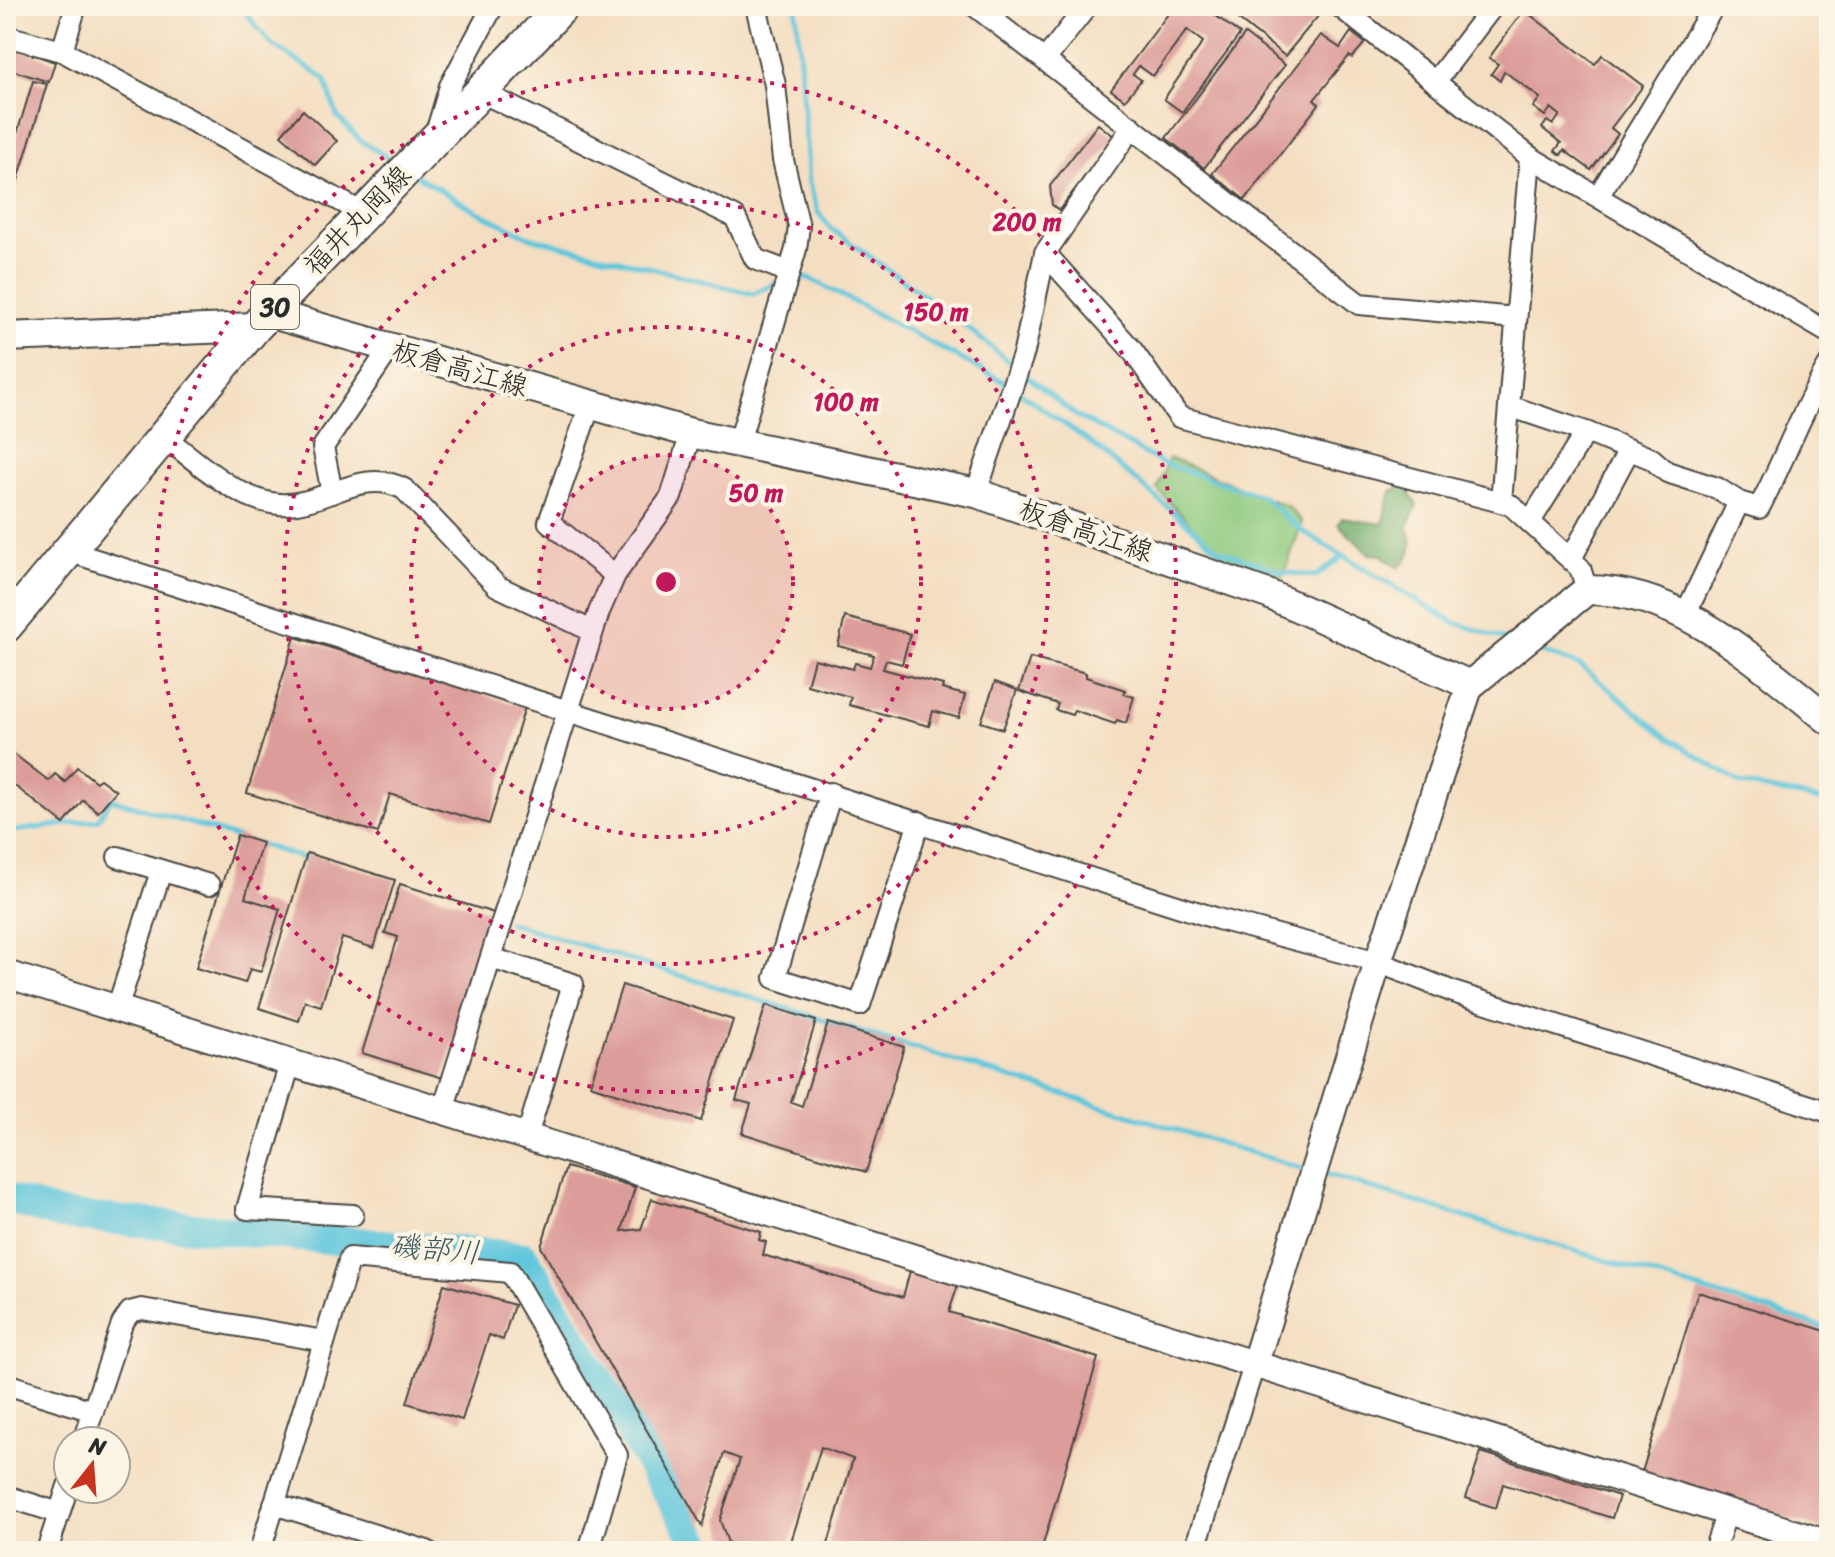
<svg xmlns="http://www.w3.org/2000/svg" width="1835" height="1557" font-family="Sriracha,'Klee One',sans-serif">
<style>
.green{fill:#8fcb80;stroke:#5d7b56;stroke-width:2}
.forest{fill:#73af6e;stroke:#4f6d4c;stroke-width:2}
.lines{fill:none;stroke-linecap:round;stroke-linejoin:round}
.stream{stroke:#5fc6dc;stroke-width:5}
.river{stroke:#5fc6dc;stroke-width:30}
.building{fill:#dc9c99}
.minor-casing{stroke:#494642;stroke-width:24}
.tertiary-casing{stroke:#494642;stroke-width:30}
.secondary-casing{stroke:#494642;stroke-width:32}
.primary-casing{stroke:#494642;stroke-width:36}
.minor{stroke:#fff;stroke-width:20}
.tertiary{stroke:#fff;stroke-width:26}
.secondary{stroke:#fff;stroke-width:28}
.primary{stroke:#fff;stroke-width:32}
.ring{fill:none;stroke:#c2185b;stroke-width:4;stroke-dasharray:4 8}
.labels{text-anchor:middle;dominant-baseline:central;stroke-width:8;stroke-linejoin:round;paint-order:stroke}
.shield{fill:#fcf5e5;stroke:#6a6863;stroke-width:2}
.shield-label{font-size:26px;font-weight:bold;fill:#2b2b2b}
.street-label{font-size:28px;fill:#2b2b2b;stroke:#fcf5e5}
.water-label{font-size:30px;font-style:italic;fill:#3b5a60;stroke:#fcf5e5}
.centre{fill:#c2185b;stroke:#fcf5e5;stroke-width:4}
.ring-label{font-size:24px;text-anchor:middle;font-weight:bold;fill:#c2185b;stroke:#fcf5e5;stroke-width:8;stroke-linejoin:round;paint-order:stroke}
</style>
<rect width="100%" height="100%" fill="#fcf5e5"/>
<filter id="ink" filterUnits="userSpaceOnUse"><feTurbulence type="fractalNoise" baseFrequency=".0125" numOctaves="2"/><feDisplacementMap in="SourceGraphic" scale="16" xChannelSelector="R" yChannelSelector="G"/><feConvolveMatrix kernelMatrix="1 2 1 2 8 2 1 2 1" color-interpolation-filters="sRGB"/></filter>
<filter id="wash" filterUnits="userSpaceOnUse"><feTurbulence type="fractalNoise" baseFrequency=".006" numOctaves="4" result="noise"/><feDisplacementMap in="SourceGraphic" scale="32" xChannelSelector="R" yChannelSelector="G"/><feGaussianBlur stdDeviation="1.8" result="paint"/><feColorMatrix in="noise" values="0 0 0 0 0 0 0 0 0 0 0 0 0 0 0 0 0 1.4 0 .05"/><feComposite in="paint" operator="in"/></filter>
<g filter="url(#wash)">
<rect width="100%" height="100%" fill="#f4dec1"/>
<!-- green -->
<polygon class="green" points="1169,458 1289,507 1302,522 1282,580 1231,566 1157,489"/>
<!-- forest -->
<path class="forest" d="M1404,485L1417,505L1407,528C1416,543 1411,558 1398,568L1381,555L1369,554L1338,524L1342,518L1382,524L1391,491Z"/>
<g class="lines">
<!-- stream -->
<g class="stream">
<polyline points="240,6 270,43 325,79 337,116 361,141 392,160"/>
<polyline points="796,6 809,183 818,212 830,228 958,320 1014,366"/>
<polyline points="417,176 476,211 529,237 753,294 781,281"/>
<polyline points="795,279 809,278 1006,383"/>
<polyline points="1022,372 1075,415 1162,463 1262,496 1302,531 1453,622 1509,641"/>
<polyline points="1018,391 1092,444 1219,550 1282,572 1316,576 1343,556"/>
<polyline points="1530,648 1581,666 1667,737 1741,784 1829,802"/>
<polyline points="6,832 98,820 111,799 242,839"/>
<polyline points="256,843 311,861"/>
<polyline points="508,922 1304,1169"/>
<polyline points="1322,1173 1829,1329"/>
</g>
<!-- river -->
<polyline class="river" points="6,1198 61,1215 524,1257 703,1551"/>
</g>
<g id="blocks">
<!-- building -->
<g class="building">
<polygon points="1174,6 1203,6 1240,34 1182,112 1164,99 1203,42 1187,30 1153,76 1139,66 1133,74 1141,80 1125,100 1111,90"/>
<polygon points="1221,6 1308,6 1319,15 1285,56"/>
<polygon points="1524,10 1595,64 1602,55 1643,86 1611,128 1618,134 1591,170 1564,150 1561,155 1555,151 1561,143 1542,128 1547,121 1553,125 1560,115 1551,108 1545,116 1533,107 1540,98 1504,71 1500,81 1491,74 1498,64 1489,58"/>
<polygon points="1351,32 1365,43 1352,58 1349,56 1314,100 1319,104 1245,200 1212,174 1321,35 1340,48"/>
<polygon points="1245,34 1285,65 1204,168 1166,138"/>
<polygon points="14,48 55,62 49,82 8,69"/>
<polygon points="33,81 47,84 11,203 6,202 6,170"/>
<polygon points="303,110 337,141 315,165 281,135"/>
<polygon points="1098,124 1115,137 1059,210 1052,205 1050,186"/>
<polygon points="845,617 910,634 902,664 886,660 883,669 943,685 942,689 965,695 959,718 933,711 929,726 849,705 851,697 807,685 814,659 853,669 855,663 870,667 874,655 838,646"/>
<polygon points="295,637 525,707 489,824 390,794 378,833 247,793"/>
<polygon points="1030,658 1086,673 1086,677 1125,690 1124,694 1134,697 1126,723 1117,720 1115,724 1074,710 1072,715 1056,710 1058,704 1019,691"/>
<polygon points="995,682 1017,690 1003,729 981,722"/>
<polygon points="6,748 49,781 55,774 65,782 77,767 96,782 100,779 116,791 98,812 83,800 64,824 6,779"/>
<polygon points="237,835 262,843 245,898 280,909 261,972 250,969 245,983 196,968"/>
<polygon points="307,853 395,880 374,948 342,938 321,1006 305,1001 299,1021 259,1008"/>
<polygon points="400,884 494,913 443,1078 362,1053 398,937 385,933"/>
<polygon points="622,985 733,1020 701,1121 590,1085"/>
<polygon points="766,1005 816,1021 791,1102 802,1106 828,1023 904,1047 866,1172 742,1133 751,1104 736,1100"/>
<polygon points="566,1167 635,1187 622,1231 641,1229 652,1199 761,1232 759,1240 766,1242 763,1255 903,1297 910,1271 958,1285 949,1312 1098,1358 1041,1551 826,1551 853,1459 821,1447 788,1551 754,1551 728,1543 720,1520 740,1459 724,1453 702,1526 541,1247"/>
<polygon points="444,1284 514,1305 503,1340 489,1335 462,1420 407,1403"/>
<polygon points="1698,1292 1829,1332 1829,1531 1642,1472"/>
<polygon points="1481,1452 1619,1496 1612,1518 1503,1484 1496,1508 1466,1498"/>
</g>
</g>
</g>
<g filter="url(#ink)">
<use href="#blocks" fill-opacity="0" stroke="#494642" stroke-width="2"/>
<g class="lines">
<defs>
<g id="minor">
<polyline points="975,6 1359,304 1516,318"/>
<polyline points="1339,6 1530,157 1829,333"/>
<polyline points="6,36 62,51 363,213"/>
<polyline points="62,51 76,6"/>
<polyline points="1045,60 1087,6"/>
<polyline points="1435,82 1493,6"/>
<polyline points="481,92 735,217 755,259 789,272"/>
<polyline points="436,133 450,86 493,6"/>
<polyline points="1530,157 1501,502 1511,505 1580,568 1587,590"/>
<polyline points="1599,195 1714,6"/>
<polyline points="1045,253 1132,350 1179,417 1501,502"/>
<polyline points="590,405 549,522 615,575"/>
<path d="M1509,406L1586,432L1652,459L1667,472L1717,488L1739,502L1759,508C1784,461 1801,411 1829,365"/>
<path d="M163,436C196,460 237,501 279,504C324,507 360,466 404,489L497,586L592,631"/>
<polyline points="739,442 796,249 799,226 783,160 775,85 756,6"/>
<polyline points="332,493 323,447 390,348"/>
<polyline points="976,493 1024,352 1045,253 1132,127"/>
<polyline points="1530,522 1586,432"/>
<polyline points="68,551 1218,919 1378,962 1456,993 1829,1112"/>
<polyline points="1571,559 1629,450"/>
<polyline points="1685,615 1739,502"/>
<polyline points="831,793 775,978 860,1005 919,822"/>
<polyline points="118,857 209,885"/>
<polyline points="491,958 573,984 527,1136"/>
<polyline points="117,1009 161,871"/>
<polyline points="290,1063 247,1209 353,1215"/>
<polyline points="443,1110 599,612 615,575 671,497 691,433"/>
<polyline points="6,1384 93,1411"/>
<polyline points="83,1441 122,1324 130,1312 142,1309 324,1341"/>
<polyline points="6,1496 59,1513"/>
<polyline points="274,1504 427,1551"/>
<polyline points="47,1551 68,1486"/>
<polyline points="260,1551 350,1258 510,1272 617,1455 589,1551"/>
<polyline points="1194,1551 1254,1366"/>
<polyline points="1714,1551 1727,1512"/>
</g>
<g id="tertiary">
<polyline points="6,974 1829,1544"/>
<polyline points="1254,1366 1378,962 1470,685"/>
</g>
<g id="secondary">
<path d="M269,313L691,433L976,493L1268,594L1470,685L1587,590C1683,590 1758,664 1829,720"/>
<polyline points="6,337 255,327"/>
</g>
<polyline id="primary" points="6,626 255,327 563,6"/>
</defs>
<!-- minor casing -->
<use href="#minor" class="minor-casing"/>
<!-- tertiary casing -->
<use href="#tertiary" class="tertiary-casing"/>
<!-- secondary casing -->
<use href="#secondary" class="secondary-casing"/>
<!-- primary casing -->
<use href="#primary" class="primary-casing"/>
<!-- minor -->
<use href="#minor" class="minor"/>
<!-- tertiary -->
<use href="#tertiary" class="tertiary"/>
<!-- secondary -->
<use href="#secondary" class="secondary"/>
<!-- primary -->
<use href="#primary" class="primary"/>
</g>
</g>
<!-- distance rings -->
<circle cx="666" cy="582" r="127" fill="#c2185b" fill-opacity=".12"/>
<g class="ring">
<circle cx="666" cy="582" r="127"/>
<circle cx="666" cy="582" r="255"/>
<circle cx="666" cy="582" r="382"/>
<circle cx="666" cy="582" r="510"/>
</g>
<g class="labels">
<!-- shield labels -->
<rect class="shield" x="251" y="285" width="48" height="44" rx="6"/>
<g class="shield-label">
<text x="275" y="307">30</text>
</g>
<!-- street labels -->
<g class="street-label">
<text transform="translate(357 220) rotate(-46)">福井丸岡線</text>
<text transform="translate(460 368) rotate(16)">板倉高江線</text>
<text transform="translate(1086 530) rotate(19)">板倉高江線</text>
</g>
<!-- water labels -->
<g class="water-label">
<text transform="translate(435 1249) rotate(5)">磯部川</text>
</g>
</g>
<circle cx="666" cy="582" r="12" class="centre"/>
<g class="ring-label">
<text x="1027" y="230">200 m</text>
<text x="936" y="320">150 m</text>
<text x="846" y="410">100 m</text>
<text x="756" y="501">50 m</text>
</g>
<!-- margin -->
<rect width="1835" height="1557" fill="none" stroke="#fcf5e5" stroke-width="32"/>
<!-- north arrow -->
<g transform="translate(92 1465) rotate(17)"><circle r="38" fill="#fcf5e5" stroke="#a8a49b" stroke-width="2"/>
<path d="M0-6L14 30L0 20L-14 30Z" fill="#c8321e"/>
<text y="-12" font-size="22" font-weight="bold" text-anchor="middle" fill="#2b2b2b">N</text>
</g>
</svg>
